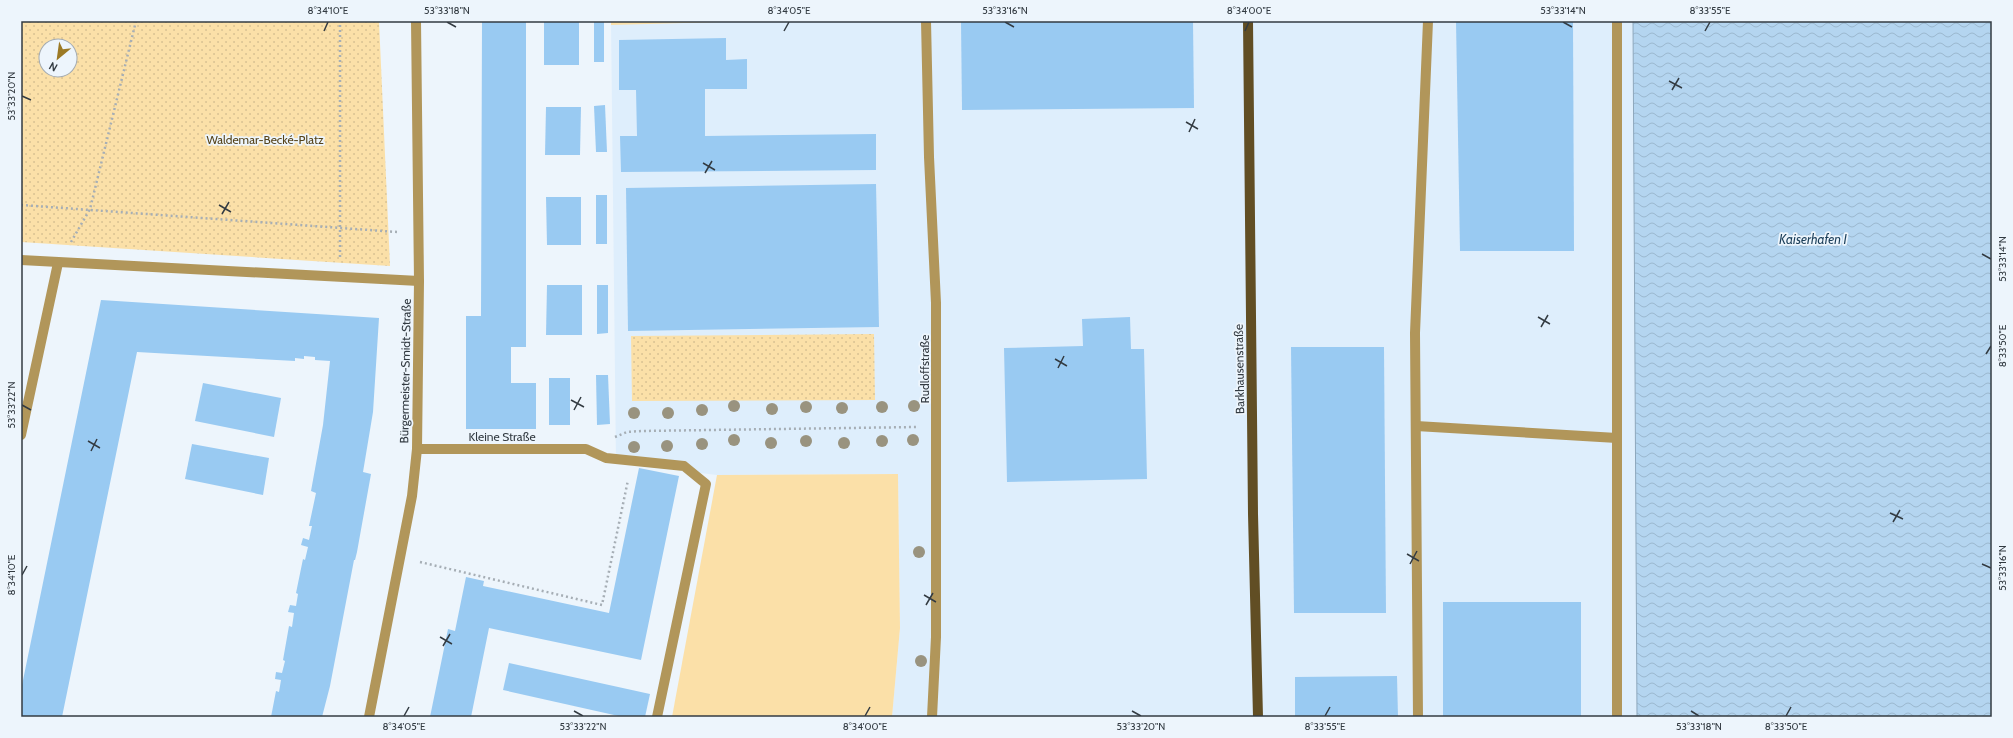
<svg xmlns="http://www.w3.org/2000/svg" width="2013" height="738" font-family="Cabin,sans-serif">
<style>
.built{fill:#deeefc}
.grass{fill:#fbe0a8}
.park{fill:url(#park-dots);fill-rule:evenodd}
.water{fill:url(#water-waves);stroke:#8da7bc}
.building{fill:#99caf2}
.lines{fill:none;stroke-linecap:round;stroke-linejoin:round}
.path{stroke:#a6aeb5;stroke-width:2.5;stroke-dasharray:2 3;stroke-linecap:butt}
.minor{stroke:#b1965a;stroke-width:10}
.major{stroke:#614e24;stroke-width:10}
.tree{fill:#99937f}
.ticks{fill:none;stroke:#333b42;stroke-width:1.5}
.labels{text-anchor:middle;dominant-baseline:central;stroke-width:3.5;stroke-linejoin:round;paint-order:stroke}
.park-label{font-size:12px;fill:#554319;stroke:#edf5fc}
.street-label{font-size:12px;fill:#333b42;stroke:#edf5fc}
.water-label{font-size:13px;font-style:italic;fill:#1a3e59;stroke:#edf5fc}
.neatline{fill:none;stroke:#333b42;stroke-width:1.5}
.ticks-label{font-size:10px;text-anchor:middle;fill:#333b42}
</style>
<defs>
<pattern id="park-dots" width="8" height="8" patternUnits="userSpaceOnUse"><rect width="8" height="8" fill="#fbe0a8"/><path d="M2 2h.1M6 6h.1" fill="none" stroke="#d8c192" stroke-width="1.8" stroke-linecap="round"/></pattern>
<pattern id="water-waves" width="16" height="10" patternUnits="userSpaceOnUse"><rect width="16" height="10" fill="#b4d5f0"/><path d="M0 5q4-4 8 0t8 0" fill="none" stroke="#9bb8cf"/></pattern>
</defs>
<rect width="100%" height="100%" fill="#edf5fc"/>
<!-- built -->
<polygon class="built" points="611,21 1633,21 1637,717 892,717 900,628 898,474 717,475 616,463"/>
<!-- grass -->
<g class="grass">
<polygon points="611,21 756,21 611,25"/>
<polygon points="898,474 900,628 892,717 672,717 717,475"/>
</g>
<!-- park -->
<g class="park">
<path d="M21,21H379L390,266L21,242ZM46,46H70V70H46Z"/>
<polygon points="874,334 875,400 632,401 631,336"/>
</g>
<!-- water -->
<polygon class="water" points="1633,21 1992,21 1992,717 1637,717"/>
<!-- building -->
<g class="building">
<polygon points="482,21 526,21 526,347 511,347 511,383 536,383 536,429 466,429 466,316 481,316"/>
<rect x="544" y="21" width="35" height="44"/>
<rect x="594" y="21" width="10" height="41"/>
<polygon points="961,21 1193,21 1194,108 962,110"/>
<polygon points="1456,21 1573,21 1574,251 1460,251"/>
<polygon points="726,38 726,60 747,59 747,89 705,89 705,136 876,134 876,170 621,172 620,136 637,136 636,90 619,90 619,40"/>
<polygon points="605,105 607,152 596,152 594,106"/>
<polygon points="546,107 581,107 580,155 545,155"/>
<polygon points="876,184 879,327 628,331 626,188"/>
<rect x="596" y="195" width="11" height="49"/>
<polygon points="546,197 581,197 581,245 547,245"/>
<polygon points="547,285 582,285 582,335 546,335"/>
<polygon points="597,285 608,285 608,333 597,334"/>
<polygon points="101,300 379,318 373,412 363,472 371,474 357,552 355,560 354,560 330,686 322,717 271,717 276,691 279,692 281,680 275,679 276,672 282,673 285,661 283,660 289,626 292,627 294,613 288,612 290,605 296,606 298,594 296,593 303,559 305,560 308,547 301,545 303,538 309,540 312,526 309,526 316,493 311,491 323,425 330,361 315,360 315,357 304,356 304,359 295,358 295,361 137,352 62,717 21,717 21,690"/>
<polygon points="1130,317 1131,349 1144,349 1147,479 1007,482 1004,348 1083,346 1082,319"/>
<polygon points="1291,347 1384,347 1386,613 1294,613"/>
<polygon points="596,375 608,375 610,424 597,425"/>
<rect x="549" y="378" width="21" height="47"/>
<polygon points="203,383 281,398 274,437 195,421"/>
<polygon points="192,444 269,458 263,495 185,479"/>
<polygon points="639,468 679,476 641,660 489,628 471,717 430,717 448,629 455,631 466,577 484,581 483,586 609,613"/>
<rect x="1443" y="602" width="138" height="115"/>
<polygon points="509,663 650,694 645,717 623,717 503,690"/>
<polygon points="1397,676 1398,717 1295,717 1295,677"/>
</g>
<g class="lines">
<!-- path -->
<g class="path">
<polyline points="21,205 397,232"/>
<polyline points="71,242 90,209 136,21"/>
<polyline points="340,257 340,21"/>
<polyline points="615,437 627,432 641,431 917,427"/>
<polyline points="420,562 602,605 628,480"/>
</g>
<!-- minor -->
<g class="minor">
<polyline points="926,21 929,157 936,303 936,637 932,717"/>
<polyline points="21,260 419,281"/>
<polyline points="1416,426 1617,438"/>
<polyline points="21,435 58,263"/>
<polyline points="417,449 586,449 606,458 684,466 706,484 657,717"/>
<polyline points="369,717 412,496 417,449 419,281 416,21"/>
<polyline points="1418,717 1415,333 1428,21"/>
<polyline points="1617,717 1617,21"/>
</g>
<!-- major -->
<polyline class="major" points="1248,21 1253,514 1258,717"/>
</g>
<!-- trees -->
<g class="tree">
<circle cx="734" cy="406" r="6"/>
<circle cx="914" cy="406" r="6"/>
<circle cx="806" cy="407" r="6"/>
<circle cx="882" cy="407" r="6"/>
<circle cx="842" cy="408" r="6"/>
<circle cx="772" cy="409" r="6"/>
<circle cx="702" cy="410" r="6"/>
<circle cx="634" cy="413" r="6"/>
<circle cx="668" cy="413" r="6"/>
<circle cx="734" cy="440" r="6"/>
<circle cx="913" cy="440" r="6"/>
<circle cx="806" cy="441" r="6"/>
<circle cx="882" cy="441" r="6"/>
<circle cx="771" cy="443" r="6"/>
<circle cx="844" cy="443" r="6"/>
<circle cx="702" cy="444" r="6"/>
<circle cx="667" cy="446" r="6"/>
<circle cx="634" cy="447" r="6"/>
<circle cx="919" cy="552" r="6"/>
<circle cx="921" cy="661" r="6"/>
</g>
<!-- ticks -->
<path class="ticks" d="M447,22L456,27M1005,22L1014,27M1563,22L1572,27M324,31L328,22M784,31L789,22M1245,31L1249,22M1705,31L1710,22M1669,81L1682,88M1672,90L1679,78M22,96L31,100M1186,122L1198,129M1189,132L1195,119M703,163L715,170M705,173L712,161M219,205L231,212M222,214L229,202M1982,254L1991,259M1538,317L1550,324M1541,327L1548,315M1986,354L1991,346M1055,359L1067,366M1058,368L1064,356M571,400L584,407M22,405L31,410M574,410L581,397M88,441L100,448M91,451L97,439M1890,513L1903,519M1893,522L1900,510M1407,554L1419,561M1410,564L1417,551M1982,564L1991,568M22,575L27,566M924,595L936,602M926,605L933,593M440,637L452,644M443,646L450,634M574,711L583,716M1132,711L1141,716M1691,711L1699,716M404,716L409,707M865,716L870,707M1325,716L1330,707M1786,716L1791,707"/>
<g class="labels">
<!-- park labels -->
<g class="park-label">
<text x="265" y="139">Waldemar-Becké-Platz</text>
</g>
<!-- street labels -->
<g class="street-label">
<text transform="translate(924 369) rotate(-90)">Rudloffstraße</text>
<text transform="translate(1239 369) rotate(-91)">Barkhausenstraße</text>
<text transform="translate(405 371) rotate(-89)">Bürgermeister-Smidt-Straße</text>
<text x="502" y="436">Kleine Straße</text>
</g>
<!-- water labels -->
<g class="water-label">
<text x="1813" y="239">Kaiserhafen I</text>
</g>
</g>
<!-- border -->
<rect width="2013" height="738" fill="none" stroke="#edf5fc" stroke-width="44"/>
<!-- north arrow -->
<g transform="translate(58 58) rotate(209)"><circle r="19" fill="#edf5fc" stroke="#a3abb2"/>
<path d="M0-3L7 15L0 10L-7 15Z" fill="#9c7a25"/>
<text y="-6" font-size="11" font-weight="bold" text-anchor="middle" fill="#333b42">N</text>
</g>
<rect x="22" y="22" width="1969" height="694" class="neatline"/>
<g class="ticks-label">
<text x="328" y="14">8°34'10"E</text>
<text x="447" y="14">53°33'18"N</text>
<text x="789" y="14">8°34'05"E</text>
<text x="1005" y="14">53°33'16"N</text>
<text x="1249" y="14">8°34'00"E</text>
<text x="1563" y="14">53°33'14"N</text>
<text x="1710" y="14">8°33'55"E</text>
<text transform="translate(11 96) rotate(-90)" y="4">53°33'20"N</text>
<text transform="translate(2002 259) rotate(-90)" y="4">53°33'14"N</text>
<text transform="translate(2002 346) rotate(-90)" y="4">8°33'50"E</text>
<text transform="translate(11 405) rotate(-90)" y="4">53°33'22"N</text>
<text transform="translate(2002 568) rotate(-90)" y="4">53°33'16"N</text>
<text transform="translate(11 575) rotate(-90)" y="4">8°34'10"E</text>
<text x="404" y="730">8°34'05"E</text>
<text x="583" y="730">53°33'22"N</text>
<text x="865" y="730">8°34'00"E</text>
<text x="1141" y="730">53°33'20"N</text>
<text x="1325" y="730">8°33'55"E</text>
<text x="1699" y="730">53°33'18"N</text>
<text x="1786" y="730">8°33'50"E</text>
</g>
</svg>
